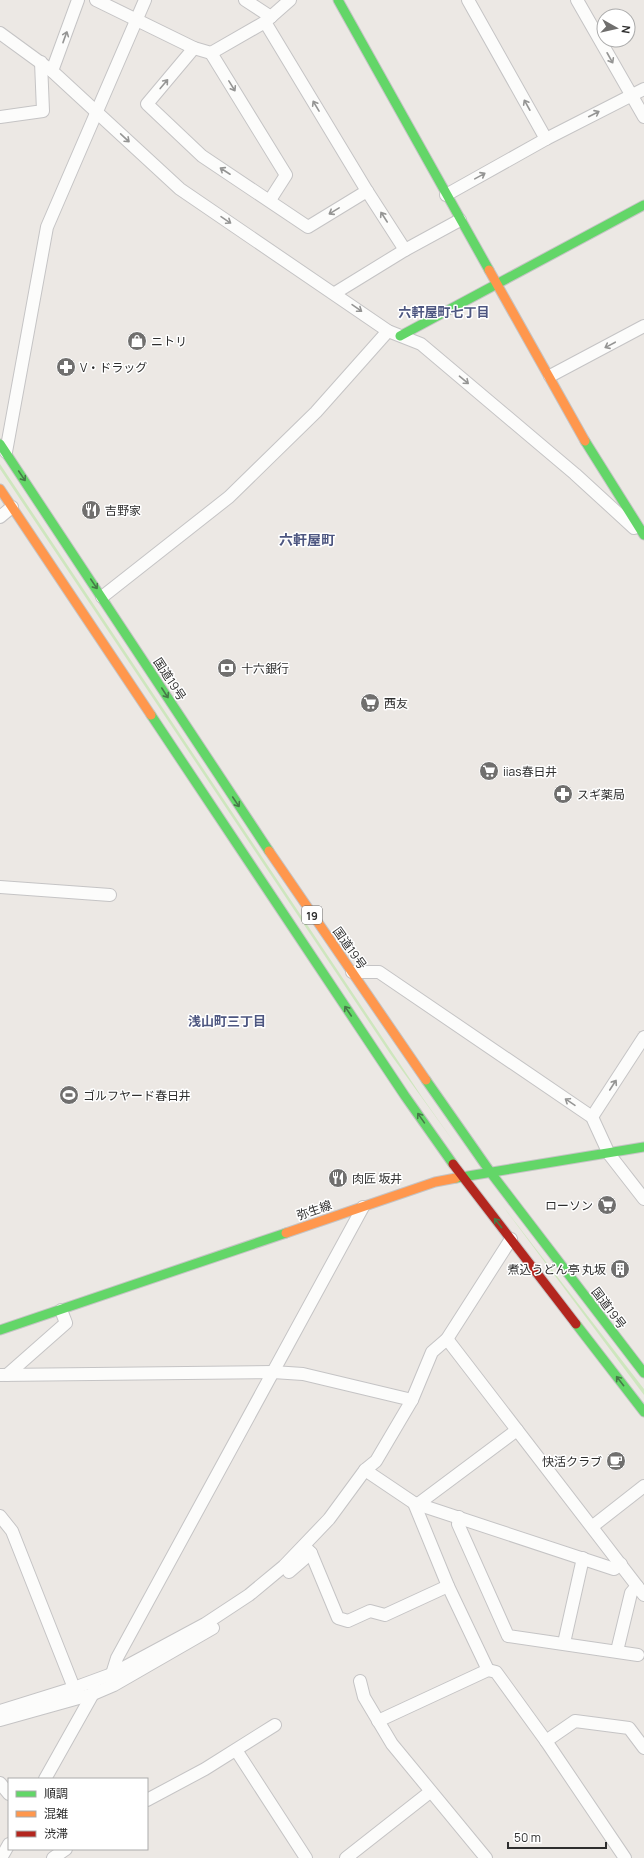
<svg xmlns="http://www.w3.org/2000/svg" width="644" height="1858" font-family="Manrope,'Noto Sans JP',sans-serif">
<style>
.green{fill:#cee6be}
.lines{fill:none;stroke-linecap:round;stroke-linejoin:round}
.street-casing{stroke:#c5c4c5;stroke-width:14}
.fast-casing{stroke:#c5c4c5;stroke-width:11}
.slow-casing{stroke:#c5c4c5;stroke-width:11}
.jam-casing{stroke:#c5c4c5;stroke-width:11}
.street{stroke:#fcfcfb;stroke-width:12}
.fast{stroke:#63d668;stroke-width:9}
.slow{stroke:#ff974d;stroke-width:9}
.jam{stroke:#b3261e;stroke-width:9}
.oneway{stroke:#959594}
.oneway2{stroke:#467a48}
.labels{text-anchor:middle;dominant-baseline:central;stroke-width:3;stroke-linejoin:round;paint-order:stroke}
.shield{fill:#fff;stroke:#6d6d6d;stroke-width:1}
.shield-label{font-size:11px;font-weight:bold;fill:#2e2e2e}
.poi-label{font-size:12px;fill:#2e2e2e;stroke:#fff;text-anchor:start}
.street-label{font-size:12px;fill:#2e2e2e;stroke:#fff}
.neighbourhood-label{font-size:13px;font-weight:bold;fill:#4d5680;stroke:#fff}
.quarter-label{font-size:14px;font-weight:bold;fill:#4d5680;stroke:#fff}
</style>
<rect width="100%" height="100%" fill="#ece8e4"/>
<!-- green -->
<g class="green">
<polygon points="0,464 422,1097 456,1145 391,1055 0,469"/>
<polygon points="502,1205 644,1389 644,1395"/>
</g>
<g class="lines">
<defs>
<g id="street">
<polyline points="96,0 194,48 211,53 265,22 290,0"/>
<polyline points="245,0 271,17"/>
<polyline points="468,0 546,139"/>
<polyline points="577,0 644,117"/>
<polyline points="265,22 367,191 405,250"/>
<polyline points="0,33 52,71 180,189 388,331 421,344 575,474 634,528"/>
<polyline points="194,48 147,104 202,156 308,227 367,191"/>
<polyline points="211,53 286,175 270,200"/>
<polyline points="52,71 78,0"/>
<polyline points="0,117 43,111 41,62"/>
<polyline points="446,195 546,139 644,89"/>
<polyline points="335,293 405,250 460,220"/>
<polyline points="550,376 644,326"/>
<polyline points="6,452 47,227 145,0"/>
<polyline points="0,517 12,507"/>
<polyline points="102,597 229,497 316,412 388,331"/>
<polyline points="0,887 110,895"/>
<polyline points="352,972 379,972 592,1117 609,1154 644,1199"/>
<polyline points="592,1117 644,1037"/>
<polyline points="447,1339 644,1595"/>
<polyline points="0,1375 273,1372 303,1374 412,1400"/>
<polyline points="7,1375 66,1323 61,1310"/>
<polyline points="365,1470 414,1503 614,1569 621,1564"/>
<polyline points="414,1503 448,1586 488,1670"/>
<polyline points="418,1504 517,1430"/>
<polyline points="0,1516 12,1531 74,1688"/>
<polyline points="459,1517 458,1524 508,1636 638,1655"/>
<polyline points="593,1526 644,1486"/>
<polyline points="306,1548 311,1553 338,1618 348,1621 370,1611 385,1615 448,1586"/>
<polyline points="289,1572 311,1553"/>
<polyline points="564,1643 583,1558"/>
<polyline points="617,1651 631,1593 637,1586"/>
<polyline points="112,1674 117,1658 363,1207"/>
<polyline points="360,1681 364,1697 392,1744 486,1858"/>
<polyline points="0,1711 74,1688 112,1674 205,1624 249,1595 284,1566 329,1519 365,1470 376,1461 412,1400 432,1352 447,1339 511,1239"/>
<polyline points="0,1720 93,1694 114,1685 213,1628"/>
<polyline points="378,1721 488,1670 496,1672 546,1741 625,1858"/>
<polyline points="546,1741 575,1721 629,1728 644,1748"/>
<polyline points="236,1750 306,1858"/>
<polyline points="45,1779 95,1690"/>
<polyline points="0,1783 9,1794"/>
<polyline points="147,1800 205,1769 275,1725"/>
<polyline points="1,1858 9,1844"/>
<polyline points="53,1858 66,1849"/>
<polyline points="346,1858 430,1792"/>
</g>
<g id="fast">
<polyline points="338,0 489,270"/>
<polyline points="400,336 644,205"/>
<polyline points="585,441 644,535"/>
<polyline points="0,444 269,851"/>
<polyline points="151,715 405,1096 453,1164"/>
<polyline points="426,1080 491,1173 644,1373"/>
<polyline points="456,1178 644,1147"/>
<polyline points="576,1324 644,1412"/>
<polyline points="0,1330 286,1233"/>
</g>
<g id="slow">
<polyline points="489,270 585,441"/>
<polyline points="0,489 151,715"/>
<polyline points="269,851 426,1080"/>
<polyline points="286,1233 435,1182 456,1178"/>
</g>
<polyline id="jam" points="453,1164 576,1324"/>
</defs>
<!-- street casing -->
<use href="#street" class="street-casing"/>
<!-- fast casing -->
<use href="#fast" class="fast-casing"/>
<!-- slow casing -->
<use href="#slow" class="slow-casing"/>
<!-- jam casing -->
<use href="#jam" class="jam-casing"/>
<!-- street -->
<use href="#street" class="street"/>
<!-- fast -->
<use href="#fast" class="fast"/>
<!-- slow -->
<use href="#slow" class="slow"/>
<!-- jam -->
<use href="#jam" class="jam"/>
</g>
<!-- one-way arrows -->
<defs><path id="oneway-shaft" d="M-6 0H5M1.5-3L5.5 0L1.5 3" fill="none" stroke-width="1.6" stroke-linecap="round" stroke-linejoin="round"/></defs>
<g class="oneway">
<use href="#oneway-shaft" transform="translate(65 37) rotate(-70)"/>
<use href="#oneway-shaft" transform="translate(610 58) rotate(61)"/>
<use href="#oneway-shaft" transform="translate(164 84) rotate(-50)"/>
<use href="#oneway-shaft" transform="translate(232 86) rotate(58)"/>
<use href="#oneway-shaft" transform="translate(527 105) rotate(-119)"/>
<use href="#oneway-shaft" transform="translate(316 106) rotate(-121)"/>
<use href="#oneway-shaft" transform="translate(594 114) rotate(-27)"/>
<use href="#oneway-shaft" transform="translate(125 138) rotate(43)"/>
<use href="#oneway-shaft" transform="translate(225 171) rotate(-147)"/>
<use href="#oneway-shaft" transform="translate(480 176) rotate(-29)"/>
<use href="#oneway-shaft" transform="translate(334 211) rotate(149)"/>
<use href="#oneway-shaft" transform="translate(384 217) rotate(-123)"/>
<use href="#oneway-shaft" transform="translate(226 220) rotate(34)"/>
<use href="#oneway-shaft" transform="translate(357 308) rotate(35)"/>
<use href="#oneway-shaft" transform="translate(610 345) rotate(152)"/>
<use href="#oneway-shaft" transform="translate(464 380) rotate(40)"/>
<use href="#oneway-shaft" transform="translate(613 1085) rotate(-57)"/>
<use href="#oneway-shaft" transform="translate(570 1102) rotate(-146)"/>
</g>
<g class="oneway2">
<use href="#oneway-shaft" transform="translate(22 476) rotate(56)"/>
<use href="#oneway-shaft" transform="translate(94 584) rotate(56)"/>
<use href="#oneway-shaft" transform="translate(165 693) rotate(57)"/>
<use href="#oneway-shaft" transform="translate(236 802) rotate(56)"/>
<use href="#oneway-shaft" transform="translate(348 1011) rotate(-124)"/>
<use href="#oneway-shaft" transform="translate(421 1118) rotate(-125)"/>
<use href="#oneway-shaft" transform="translate(498 1223) rotate(-128)"/>
<use href="#oneway-shaft" transform="translate(620 1381) rotate(-128)"/>
</g>
<!-- icons -->
<defs>
<symbol id="shop-disc" viewBox="-11 -11 22 22"><circle r="9.5" fill="#706f6e" stroke="#fff"/><path d="M-5-2.5h2.3a2.7 3.5 0 0 1 5.4 0H5L5.5 6h-11ZM-1.5-2.5h3a1.5 2.3 0 0 0-3 0Z" fill="#fff"/></symbol>
<symbol id="pharmacy-disc" viewBox="-11 -11 22 22"><circle r="9.5" fill="#706f6e" stroke="#fff"/><path d="M-2-6h4v4h4v4h-4v4h-4v-4h-4v-4h4Z" fill="#fff"/></symbol>
<symbol id="restaurant-disc" viewBox="-11 -11 22 22"><circle r="9.5" fill="#706f6e" stroke="#fff"/><path d="M-5-6h1v4h1v-4h1v4h1v-4h1v5L-1.5 .5V6h-2V.5L-5-1ZM5-6V6H3V1.5H1.5Q1.5-4 5-6Z" fill="#fff"/></symbol>
<symbol id="bank-disc" viewBox="-11 -11 22 22"><circle r="9.5" fill="#706f6e" stroke="#fff"/><path d="M-6-4H6V4H-6ZM0-2.3a2.3 2.3 0 1 0 0 4.6a2.3 2.3 0 1 0 0-4.6Z" fill="#fff"/></symbol>
<symbol id="supermarket-disc" viewBox="-11 -11 22 22"><circle r="9.5" fill="#706f6e" stroke="#fff"/><path d="M-6-5.5h2.5l.6 2H6L4.5 2H-2.5L-4.4-4H-6ZM-1.5 3.2a1.3 1.3 0 1 0 .1 0ZM3 3.2a1.3 1.3 0 1 0 .1 0Z" fill="#fff"/></symbol>
<symbol id="stadium-disc" viewBox="-11 -11 22 22"><circle r="9.5" fill="#706f6e" stroke="#fff"/><path d="M0-5a6.5 5 0 1 0 0 10a6.5 5 0 1 0 0-10ZM-3.5-1.8h7v3.6h-7Z" fill="#fff"/></symbol>
<symbol id="building-disc" viewBox="-11 -11 22 22"><circle r="9.5" fill="#706f6e" stroke="#fff"/><path d="M-4-6H4V6H1V3H-1V6H-4ZM-2.5-4.3h1.7v1.8h-1.7ZM.8-4.3h1.7v1.8H.8ZM-2.5-1h1.7V.8h-1.7ZM.8-1h1.7V.8H.8Z" fill="#fff"/></symbol>
<symbol id="cafe-disc" viewBox="-11 -11 22 22"><circle r="9.5" fill="#706f6e" stroke="#fff"/><path d="M-5.5-4.5H6V0H3Q3 3.5 0 3.5H-2.5Q-5.5 3.5-5.5 0ZM3-3.2v2h1.7v-2ZM-6 4.5H4V6H-6Z" fill="#fff"/></symbol>
</defs>
<g fill-rule="evenodd">
<use href="#shop-disc" x="126" y="330" width="22" height="22"/>
<use href="#pharmacy-disc" x="55" y="356" width="22" height="22"/>
<use href="#restaurant-disc" x="80" y="499" width="22" height="22"/>
<use href="#bank-disc" x="216" y="657" width="22" height="22"/>
<use href="#supermarket-disc" x="359" y="692" width="22" height="22"/>
<use href="#supermarket-disc" x="478" y="760" width="22" height="22"/>
<use href="#pharmacy-disc" x="552" y="783" width="22" height="22"/>
<use href="#stadium-disc" x="58" y="1084" width="22" height="22"/>
<use href="#restaurant-disc" x="327" y="1167" width="22" height="22"/>
<use href="#supermarket-disc" x="596" y="1194" width="22" height="22"/>
<use href="#building-disc" x="609" y="1258" width="22" height="22"/>
<use href="#cafe-disc" x="605" y="1450" width="22" height="22"/>
</g>
<g class="labels">
<!-- shield labels -->
<rect class="shield" x="302" y="906" width="20" height="18" rx="3"/>
<g class="shield-label">
<text x="312" y="915">19</text>
</g>
<!-- poi labels -->
<g class="poi-label">
<text x="151" y="341">ニトリ</text>
<text x="80" y="367">V・ドラッグ</text>
<text x="105" y="510">吉野家</text>
<text x="241" y="668">十六銀行</text>
<text x="384" y="703">西友</text>
<text x="503" y="771">iias春日井</text>
<text x="577" y="794">スギ薬局</text>
<text x="83" y="1095">ゴルフヤード春日井</text>
<text x="352" y="1178">肉匠 坂井</text>
<text x="593" y="1205" text-anchor="end">ローソン</text>
<text x="606" y="1269" text-anchor="end">煮込うどん亭 丸坂</text>
<text x="602" y="1461" text-anchor="end">快活クラブ</text>
</g>
<!-- street labels -->
<g class="street-label">
<text transform="translate(170 679) rotate(57)">国道19号</text>
<text transform="translate(350 948) rotate(55)">国道19号</text>
<text transform="translate(314 1210) rotate(-19)">弥生線</text>
<text transform="translate(609 1308) rotate(53)">国道19号</text>
</g>
<!-- neighbourhood labels -->
<g class="neighbourhood-label">
<text x="444" y="312">六軒屋町七丁目</text>
<text x="227" y="1021">浅山町三丁目</text>
</g>
<!-- quarter labels -->
<g class="quarter-label">
<text x="307" y="539">六軒屋町</text>
</g>
</g>
<!-- legend -->
<rect x="8" y="1778" width="140" height="72" fill="#ffffff" stroke="#ababab"/>
<rect x="16" y="1791" width="20" height="6" fill="#63d668" stroke="#ababab"/>
<text x="44" y="1798" font-size="12" fill="#2e2e2e">順調</text>
<rect x="16" y="1811" width="20" height="6" fill="#ff974d" stroke="#ababab"/>
<text x="44" y="1818" font-size="12" fill="#2e2e2e">混雑</text>
<rect x="16" y="1831" width="20" height="6" fill="#b3261e" stroke="#ababab"/>
<text x="44" y="1838" font-size="12" fill="#2e2e2e">渋滞</text>
<!-- north arrow -->
<g transform="translate(616 28) rotate(98)"><circle r="19" fill="#ffffff" stroke="#ababab"/>
<path d="M0-3L7 15L0 10L-7 15Z" fill="#706f6e"/>
<text y="-6" font-size="11" font-weight="bold" text-anchor="middle" fill="#2e2e2e">N</text>
</g>
<!-- scale -->
<path d="M508 1842v6h98v-6" fill="none" stroke="#2e2e2e" stroke-width="2"/>
<text x="514" y="1842" font-size="12" fill="#2e2e2e" stroke="#ffffff" stroke-width="3" paint-order="stroke">50 m</text>
</svg>
